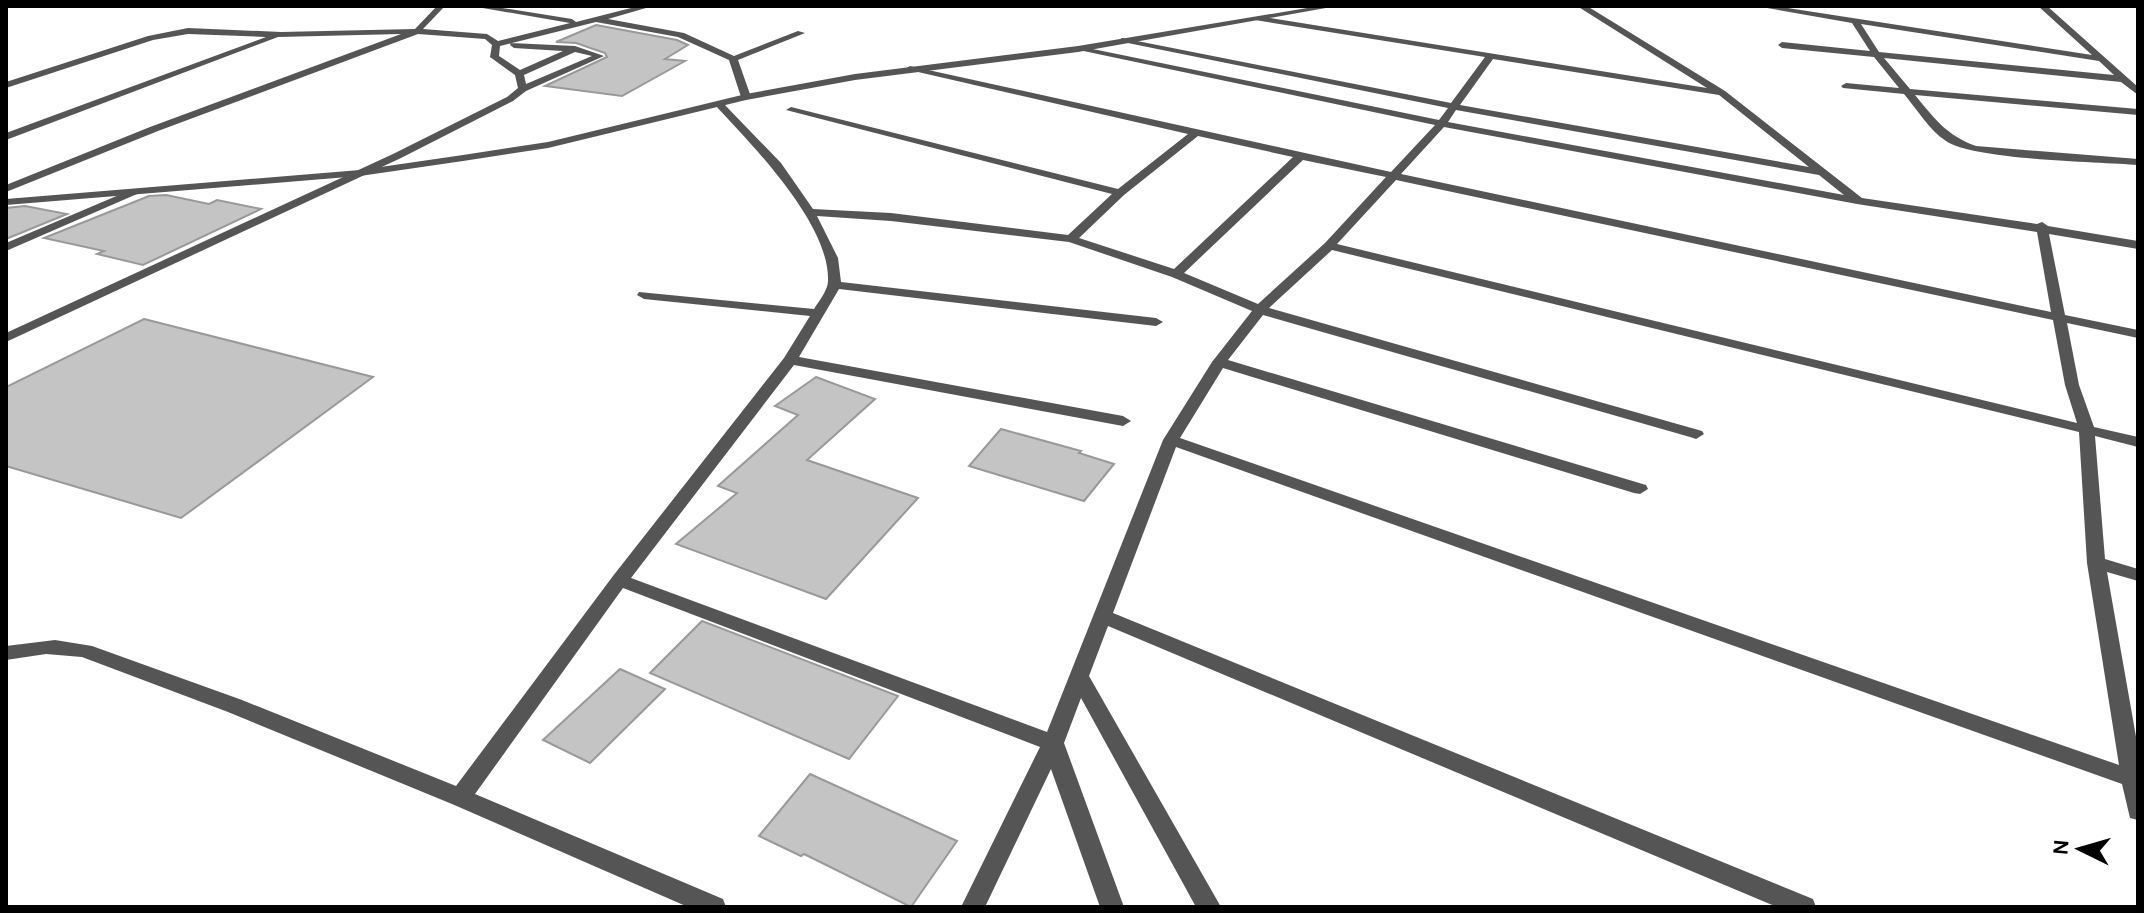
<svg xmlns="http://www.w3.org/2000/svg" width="2144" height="913" font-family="Karla,sans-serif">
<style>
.building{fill:#c4c4c4;stroke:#999;stroke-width:2}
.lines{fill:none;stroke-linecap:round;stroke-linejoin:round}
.minor{fill:#555;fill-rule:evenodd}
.tertiary{fill:#555;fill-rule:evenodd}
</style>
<rect width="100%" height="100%" fill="#fff"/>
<!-- building -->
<g class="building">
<polygon points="596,25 677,40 688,45 665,59 685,61 622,96 545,86 607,57 605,53 576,43 556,42"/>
<polygon points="166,195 209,204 217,200 261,209 143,265 97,254 104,251 44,238 149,196"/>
<polygon points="25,206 67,214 6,239 6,208"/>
<polygon points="144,319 373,377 181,518 6,466 6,387"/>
<polygon points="816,377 875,399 807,460 918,498 826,599 676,544 737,493 718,486 798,415 775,406"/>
<polygon points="1001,429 1081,451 1079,453 1114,464 1084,501 969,466"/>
<polygon points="702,621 898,696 849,759 650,673"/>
<polygon points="620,669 665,689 590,763 543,740"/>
<polygon points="810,774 957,841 911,907 804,854 801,856 759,836"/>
</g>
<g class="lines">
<!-- minor -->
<g class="minor">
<polygon points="6,6 11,6 7,8"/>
<path d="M437,6H445L423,29L487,34L498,41L570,23L471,6H490L572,19L576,22L639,6H653L608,19L684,33L734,56L798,31L805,33L738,60L751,97L746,100L741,97L729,60L678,37L596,22L500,46L499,56L520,70L563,51L514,48L510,45L511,43L575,46L604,56L526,91L513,101L401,158L6,342V333L393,154L507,97L518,88L515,75L490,57L492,45L485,39L418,34L158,131L6,192V185L150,127L401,34L278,37L6,140V133L266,37L188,34L153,40L6,88V82L148,36L188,28L281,32L415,29ZM575,52L592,56L526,84L524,75Z"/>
<path d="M1577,6H1587L1725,91L1862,198L2037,224L2042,222L2048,226L2138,241V249L2049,234L2065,315L2138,330V338L2067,323L2079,385L2094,427L2138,437V447L2095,436L2105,559L2138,569V581L2107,572L2138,748V820L2130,818L2122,784L1176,447L1113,613L1813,899L1816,907H1777L1108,626L1089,676L1221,907H1196L1081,698L1064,743L1124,907H1100L1051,769L985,907H961L1040,747L623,588L475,794L723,899L726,907H688L452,804L228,712L82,657L46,654L6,660V646L55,640L92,646L242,700L456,786L613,576L784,358L810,316L644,299L637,295L639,292L814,309C819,301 828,290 828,281C830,224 753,146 716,106V102H722L781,163L813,209L891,213L1068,235L1112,194L786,110L791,107L1118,189L1188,134L905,69L910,66L1391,172L1435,125L1074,49L1078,46L1439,120L1448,108L1118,41L1122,38L1451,103L1485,57L1255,20L1258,16L1707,88ZM1493,59L1719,95L1809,167L1460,105ZM1456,110L1819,175L1844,195L1448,122ZM1444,127L1857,204L2037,232L2051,312L1401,174ZM1198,136L1293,157L1174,269L1079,238L1124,195ZM1303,160L1386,177L1325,243L1258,304L1184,273ZM1396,180L2053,320L2065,385L2077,423L1337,244ZM817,216L891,221L1069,242L1172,277L1252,311L1212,362L1163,440L1047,732L631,578L794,365L1123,426L1131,421L1123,416L799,357L839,289L1156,326L1163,322L1156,318L841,282L838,258ZM1332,250L2079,432L2087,563L2119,765L1180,438L1223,368L1634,493L1640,494L1648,489L1646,485L1228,360L1263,315L1690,437L1696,439L1704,434L1702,431L1269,308Z"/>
<path d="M1756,6H1775L2092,55L2038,6H2047L2138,87V95L2121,82L1884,58L1910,89L2138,109V115L1915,95C1935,119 1946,135 1976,146L2138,159V165C2099,162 1973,160 1946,141C1929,130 1917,109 1904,94L1843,88L1841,86L1846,83L1899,88L1874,57L1782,48L1778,45L1782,42L1870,51L1852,23ZM1861,24L2099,61L2114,75L1879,52Z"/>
<polygon points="133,189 137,190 137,194 6,251 6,243"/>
</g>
<!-- tertiary -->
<polygon class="tertiary" points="1319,6 1337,6 1078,52 855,80 746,100 548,148 463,161 360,176 6,205 6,199 360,170 463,155 548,142 746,94 855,74 1078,46"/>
</g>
<!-- border -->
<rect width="2144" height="913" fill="none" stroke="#000000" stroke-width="16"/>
<!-- north arrow -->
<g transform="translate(2080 849) rotate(275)" stroke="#ffffff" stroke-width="6" paint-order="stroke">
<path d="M0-6L14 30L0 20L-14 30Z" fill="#000000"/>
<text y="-12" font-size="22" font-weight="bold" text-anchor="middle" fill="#000000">N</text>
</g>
</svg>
